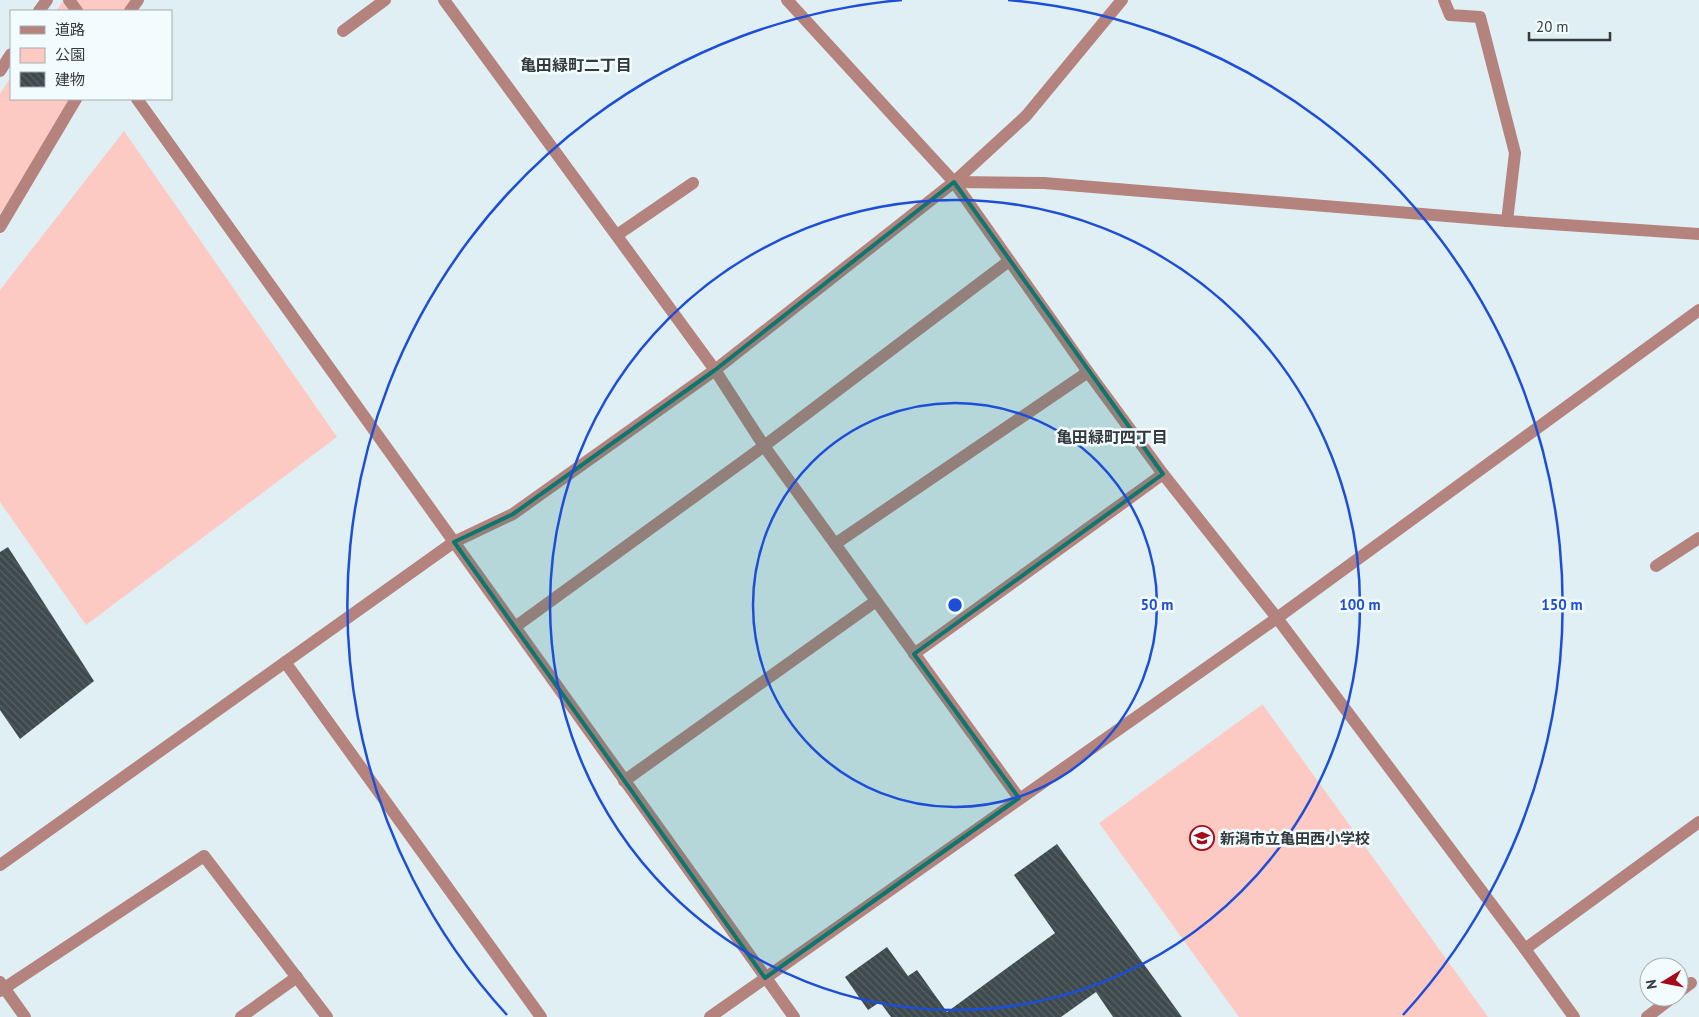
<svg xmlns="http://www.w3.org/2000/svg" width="1699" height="1017" font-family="'PT Sans','Noto Sans JP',sans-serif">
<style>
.park{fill:#fcc9c3}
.building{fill:url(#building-back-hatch)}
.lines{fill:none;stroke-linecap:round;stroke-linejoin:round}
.minor{stroke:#b4837e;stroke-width:12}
.marked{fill:#0f766e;fill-opacity:0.2;stroke:#0f766e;stroke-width:4;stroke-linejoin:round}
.ring{fill:none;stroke:#1d4ed8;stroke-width:2.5}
.labels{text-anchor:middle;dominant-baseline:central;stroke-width:5;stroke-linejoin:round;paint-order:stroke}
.poi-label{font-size:15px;font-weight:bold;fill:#343a3c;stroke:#f2fbfe;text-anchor:start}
.neighbourhood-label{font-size:16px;font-weight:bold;fill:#343a3c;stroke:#f2fbfe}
.centre{fill:#1d4ed8;stroke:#f2fbfe;stroke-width:2.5}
.ring-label{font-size:15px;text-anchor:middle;font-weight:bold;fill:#1d4ed8;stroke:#f2fbfe;stroke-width:5;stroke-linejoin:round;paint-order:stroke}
</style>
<defs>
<pattern id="building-back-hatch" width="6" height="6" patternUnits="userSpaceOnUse" patternTransform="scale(1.25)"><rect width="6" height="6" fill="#3e4a4e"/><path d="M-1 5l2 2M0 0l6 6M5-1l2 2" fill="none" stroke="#586266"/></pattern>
</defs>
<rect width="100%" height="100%" fill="#e0eff4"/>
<!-- park -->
<g class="park">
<polygon points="64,0 136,0 129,11 56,11"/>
<polygon points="11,77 11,99 73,99 0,214 0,94"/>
<polygon points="124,131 337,437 86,625 0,502 0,290"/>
<polygon points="1263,704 1263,705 1488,1017 1239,1017 1099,823"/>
</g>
<!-- building -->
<g class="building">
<polygon points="8,547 94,681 20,739 0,710 0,552"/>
<polygon points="1057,844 1182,1017 1113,1017 1096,992 1061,1017 891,1017 880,1002 868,1010 845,977 887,947 908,976 917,970 947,1012 1055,933 1014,875"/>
</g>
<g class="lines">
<!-- minor -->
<g class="minor">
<polyline points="69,0 77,11"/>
<polyline points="444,0 715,370 764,446 1019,798"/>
<polyline points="787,0 954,182 1088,372 1163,474 1277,618 1525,949 1574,1017"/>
<polyline points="1444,0 1450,15 1480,17 1515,153 1507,221"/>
<polyline points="39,11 47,0"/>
<polyline points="130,11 138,0"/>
<polyline points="343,31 385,0"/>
<polyline points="0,71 11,54"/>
<polyline points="137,99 794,1017"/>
<polyline points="954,182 1044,183 1507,221 1699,234"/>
<polyline points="0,227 76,99"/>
<polyline points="617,235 693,183"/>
<polyline points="835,544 1088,372"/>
<polyline points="1656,566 1699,538"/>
<polyline points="515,627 764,446 1009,261"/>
<polyline points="914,654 1163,474"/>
<polyline points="285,662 541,1017"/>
<polyline points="624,781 876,601"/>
<polyline points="0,865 454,542 513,514 715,370 954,182 1026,116 1122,0"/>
<polyline points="1525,949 1699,822"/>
<polyline points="0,982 25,1017"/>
<polyline points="0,991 204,856 327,1017"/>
<polyline points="1679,992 1691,983"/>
<polyline points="241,1017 297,977"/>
<polyline points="710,1017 1277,618 1699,310"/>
<polyline points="1647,1017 1673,997"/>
</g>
</g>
<!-- marked area -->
<path class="marked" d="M954,182L1163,474L914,654L1019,798L765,978L454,542L513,514L715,370Z"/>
<!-- distance rings -->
<g class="ring">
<circle cx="955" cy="605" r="202"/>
<circle cx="955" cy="605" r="405"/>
<path d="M507 1015A607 607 0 0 1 902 0M1008 0A607 607 0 0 1 1403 1015"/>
</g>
<!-- icons -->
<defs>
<symbol id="school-ring" viewBox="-11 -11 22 22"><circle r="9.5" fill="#f2fbfe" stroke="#a50c18" stroke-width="1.5"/><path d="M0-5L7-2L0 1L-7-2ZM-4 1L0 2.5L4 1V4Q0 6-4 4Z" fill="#a50c18"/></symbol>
</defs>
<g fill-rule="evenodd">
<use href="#school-ring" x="1188" y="824" width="28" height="28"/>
</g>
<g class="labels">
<!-- poi labels -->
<g class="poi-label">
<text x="1220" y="838">新潟市立亀田西小学校</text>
</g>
<!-- neighbourhood labels -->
<g class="neighbourhood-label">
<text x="576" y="65">亀田緑町二丁目</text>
<text x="1112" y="437">亀田緑町四丁目</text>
</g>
</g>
<circle cx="955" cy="605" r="8" class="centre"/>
<g class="ring-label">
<text x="1157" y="610">50 m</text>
<text x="1360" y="610">100 m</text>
<text x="1562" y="610">150 m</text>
</g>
<!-- legend -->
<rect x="10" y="10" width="162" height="90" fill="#f2fbfe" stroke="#a6aeb0"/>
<rect x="20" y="26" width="25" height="8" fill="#b4837e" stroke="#a6aeb0"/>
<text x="55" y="35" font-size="15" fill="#343a3c">道路</text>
<rect x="20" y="48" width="25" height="15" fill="#fcc9c3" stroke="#a6aeb0"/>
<text x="55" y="60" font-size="15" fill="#343a3c">公園</text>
<rect x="20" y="72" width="25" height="15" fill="url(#building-back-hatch)" stroke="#a6aeb0"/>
<text x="55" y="85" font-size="15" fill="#343a3c">建物</text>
<!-- north arrow -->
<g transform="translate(1664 982) rotate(260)"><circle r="24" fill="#f2fbfe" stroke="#a6aeb0"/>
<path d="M0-4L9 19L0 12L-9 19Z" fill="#a50c18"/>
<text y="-8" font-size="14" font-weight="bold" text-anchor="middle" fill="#343a3c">N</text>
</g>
<!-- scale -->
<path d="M1529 32v8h81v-8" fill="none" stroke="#343a3c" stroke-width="2.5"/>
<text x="1536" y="32" font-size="15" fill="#343a3c" stroke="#f2fbfe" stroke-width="4" paint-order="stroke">20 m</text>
</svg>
